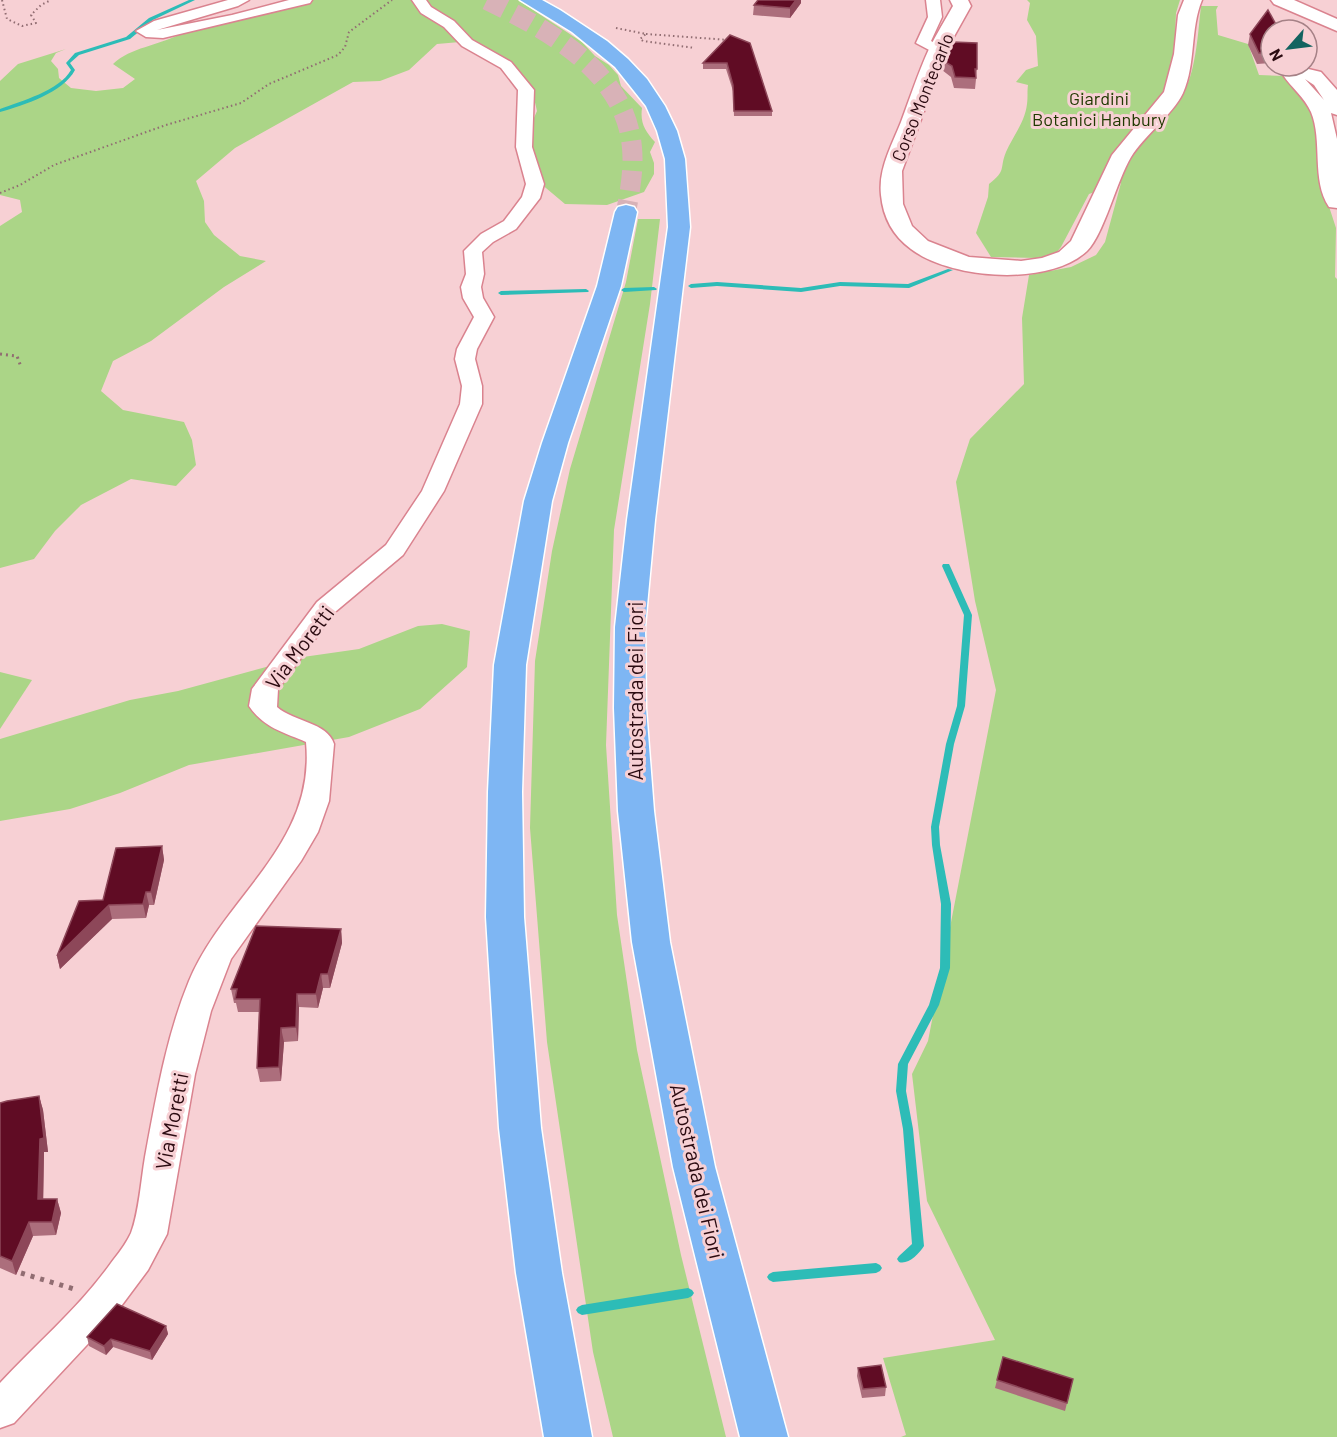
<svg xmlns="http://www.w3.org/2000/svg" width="1337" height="1437" font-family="Barlow,sans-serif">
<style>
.green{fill:#abd587}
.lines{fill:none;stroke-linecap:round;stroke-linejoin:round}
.stream{fill:#2dbcb7;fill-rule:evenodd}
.motorway-tunnel{stroke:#d8b2b7;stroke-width:20;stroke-dasharray:20 10;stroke-linecap:butt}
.minor-casing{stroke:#da838f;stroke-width:3}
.tertiary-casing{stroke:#da838f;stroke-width:3}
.secondary-casing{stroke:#da838f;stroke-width:3}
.motorway-casing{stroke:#fff;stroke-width:3}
.path-far2{stroke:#916d72;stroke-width:2;stroke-dasharray:1.5 3;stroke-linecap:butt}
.path-far1{stroke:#916d72;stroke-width:3;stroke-dasharray:2 4;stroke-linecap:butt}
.path{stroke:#916d72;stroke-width:5;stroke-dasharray:4 6;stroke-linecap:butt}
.minor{fill:#fff;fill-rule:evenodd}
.tertiary{fill:#fff;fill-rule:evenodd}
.secondary{fill:#fff;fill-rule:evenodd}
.motorway{fill:#7eb6f3;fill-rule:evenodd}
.wall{fill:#ac6e7c}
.shaded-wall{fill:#8d4759}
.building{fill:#600c24;stroke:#8d4759;stroke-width:1.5}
.labels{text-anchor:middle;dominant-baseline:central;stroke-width:6;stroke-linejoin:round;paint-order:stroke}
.far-street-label{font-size:18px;fill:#2a0a10;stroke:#f7d0d4}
.far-park-label{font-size:18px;fill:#203900;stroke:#f7d0d4}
.street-label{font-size:21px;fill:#2a0a10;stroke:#f7d0d4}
</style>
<rect width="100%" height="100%" fill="#f7d0d4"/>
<!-- green -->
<g class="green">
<path d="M310,0H518L582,42L595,56L609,65L618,75L621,86L642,108C640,123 645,131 655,142L650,152L654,163V174L644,192L607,205L565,204L540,183L529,140L530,127L537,111L533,94L522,74L482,47L460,42L437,44L409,70L380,81L353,82L235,148L196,181L204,201L205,222L214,235L240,256L266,261L224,287L151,341L113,361L101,391L123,410L184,422L192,440L196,465L176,486L131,479L81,505L55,531L34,559L0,568V226L22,212L20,200L0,195V81L18,64L66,49L56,53L51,61L58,69L59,78L71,88L96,91L123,88L135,79L113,64C131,47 158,46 180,34Z"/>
<path d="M1027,0H1180L1176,13L1172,111C1196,84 1197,41 1201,6H1218L1216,10L1218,35L1248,44L1259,75L1284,76L1313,110L1322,185L1336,228L1335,277L1337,279V1437H901L906,1435L883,1358L995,1340L927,1201L912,1074L928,1041L996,690L975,601L956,482L970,439L1024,384L1022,318L1029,275L1071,267L1096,255L1105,242L1121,183L1089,194L1061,247L1057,252L1047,257L1037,258L991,257L976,233L988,197L989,184C1007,170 999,169 1006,152C1013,136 1025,122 1027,104C1028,97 1027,92 1028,85L1016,82L1026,70L1038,66L1036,36L1027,20L1030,3Z"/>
<polygon points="638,219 660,219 650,304 614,530 606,745 617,915 637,1050 681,1255 726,1437 613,1437 593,1352 547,1042 530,828 535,661 552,551 570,469 626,282"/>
<polygon points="442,624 470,631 467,667 420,709 349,737 189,765 120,793 70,809 0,821 0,739 130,700 178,691 303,657 359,649 418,626"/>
<polygon points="0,672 32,680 0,729"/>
</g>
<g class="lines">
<!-- stream -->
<g class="stream">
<path d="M189,0H195L153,20L130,39L79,55L70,63L75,70C63,93 24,105 0,112V109C21,101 59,91 71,70L66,63L75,53L126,37L149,18Z"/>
<polygon points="948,269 953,270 909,288 840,286 801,292 717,286 691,288 688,286 691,284 717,282 801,288 840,282 908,284"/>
<polygon points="654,287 657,289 656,290 624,292 621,290 624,288"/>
<polygon points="586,289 589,291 588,292 501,295 498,293 501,291"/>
<path d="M943,564H949L950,566L972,615L965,706L954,744L939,827L940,845L951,904L950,968L939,1005L908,1064L906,1091L913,1129L924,1246C919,1254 908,1265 899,1262L897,1259L899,1256L912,1244L903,1129L896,1091L898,1064L929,1005L940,968L941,904L932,845L931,827L946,744L957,706L964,615L942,566Z"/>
<polygon points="876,1263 880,1265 882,1268 880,1271 876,1273 773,1282 769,1280 767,1277 769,1274 773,1272"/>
<polygon points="688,1288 692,1290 694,1293 692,1296 688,1298 582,1315 578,1313 576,1310 578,1307 582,1305"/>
</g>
<!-- motorway-tunnel -->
<path class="motorway-tunnel" d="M487,0C548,30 626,72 632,148C634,169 630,191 626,212"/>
<defs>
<g id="minor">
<polygon points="228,0 249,0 238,6 157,30 232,15 289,0 312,0 310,3 163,38 146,37 136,31 154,21"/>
<path d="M412,0H426L431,7L454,21L472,40L511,62L534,90L532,147L544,184L540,198L516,229L493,242L482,252L484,274L481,287L483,298L494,317L477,349L475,359L482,386V404L444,491L403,555L335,612L278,689L277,707C294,722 327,722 334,744L329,801L318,832L301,861L231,959L211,1011L195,1074L167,1234L148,1270L113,1317L14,1423L0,1428V1383C37,1343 79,1308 111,1263C118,1254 126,1244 131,1233C139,1212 141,1180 145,1157C156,1098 166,1037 189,981C225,895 316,845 306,742C283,732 264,728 249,706L252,689L317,602L386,545L422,491L460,404L462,386L455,359L457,349L474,317L463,298L461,287L466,274L464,251L481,234L504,221L522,197L526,184L516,147L518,90L501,68L462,46L444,27L421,13Z"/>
<polygon points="926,0 940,0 942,17 931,41 945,49 943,52 933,52 916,43 928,17"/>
</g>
<path id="tertiary" d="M1300,67L1321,72L1337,90V115L1331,113L1337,139V208L1329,207C1311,180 1323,141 1311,112C1305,98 1291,87 1283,75L1285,71ZM1305,79L1314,85L1324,100Z"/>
<g id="secondary">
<path d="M950,0H968L971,6L947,49L902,171L903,204L912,226L928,241L969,257L1021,261L1042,258L1059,252L1071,241L1112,155L1164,92L1174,54L1178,15L1184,0H1202C1190,29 1196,64 1183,93C1173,114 1144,136 1131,157C1117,180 1104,234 1087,251C1049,287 950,279 911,249C893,236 883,217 881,195C878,169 892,145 901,122C910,98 918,73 929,49C936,35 945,20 953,6Z"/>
<polygon points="1271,0 1294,0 1337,19 1337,31 1274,4"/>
</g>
<g id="motorway">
<polygon points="520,0 542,0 560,10 607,41 628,59 647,79 665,106 677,131 685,159 690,227 655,520 645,627 646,708 654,811 670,942 715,1167 788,1437 740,1437 673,1167 632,942 618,811 614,708 615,627 627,520 668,227 665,159 657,131 646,106 615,67 572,32"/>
<polygon points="626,205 634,207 637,212 621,286 568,443 552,501 526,665 522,792 524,917 541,1128 562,1273 592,1437 544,1437 516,1273 499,1128 486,917 488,792 494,665 524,501 542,443 597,286 615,212 618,207"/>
</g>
</defs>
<!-- minor casing -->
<use href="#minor" class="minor-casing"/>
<!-- tertiary casing -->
<use href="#tertiary" class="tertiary-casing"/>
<!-- secondary casing -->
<use href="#secondary" class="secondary-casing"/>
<!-- motorway casing -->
<use href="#motorway" class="motorway-casing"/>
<!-- path-far2 -->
<g class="path-far2">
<polyline points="2,0 7,19 22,26 36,23 31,15 41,5 51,0"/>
<polyline points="616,28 646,34 640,39 643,41 695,48"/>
<polyline points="646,34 729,40"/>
<polyline points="0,193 20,185 54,165 166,125 241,103 269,84 338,55 345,47 349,32 392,0"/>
</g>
<!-- path-far1 -->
<polyline class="path-far1" points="0,354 17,356 21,367"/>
<!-- path -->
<polyline class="path" points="21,1273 74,1289"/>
<!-- minor -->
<use href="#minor" class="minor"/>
<!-- tertiary -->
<use href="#tertiary" class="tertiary"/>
<!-- secondary -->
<use href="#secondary" class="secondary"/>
<!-- motorway -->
<use href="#motorway" class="motorway"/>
</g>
<!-- wall -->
<g class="wall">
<polygon points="758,0 801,0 801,3 790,18 753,15 754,5"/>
<polygon points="1271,30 1271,63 1257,64 1248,45 1250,34"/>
<polygon points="730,35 772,111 772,116 734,116 733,91 726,69 703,69 703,63"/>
<polygon points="942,60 977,69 975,89 954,88 951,77 942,70"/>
<polygon points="162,846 164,860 154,905 149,905 146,918 112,919 60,969 57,956 103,900"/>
<polygon points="341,929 342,943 330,988 323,988 318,1008 299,1007 298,1041 284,1042 281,1081 260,1082 257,1068 259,1012 238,1012 236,1003 234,1003 231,989"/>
<polygon points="39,1096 43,1110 48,1152 44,1152 43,1199 57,1199 61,1213 56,1235 33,1236 16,1275 0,1268 0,1103"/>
<polygon points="166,1326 168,1334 152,1360 113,1347 106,1355 89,1346 87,1337"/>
<polygon points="858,1368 886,1387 885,1396 862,1398 857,1376"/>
<polygon points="1073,1379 1065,1411 995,1388 997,1380"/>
</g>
<!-- shaded-wall -->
<g class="shaded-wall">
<polygon points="796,0 801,0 801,3 790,18 790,8"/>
<polygon points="162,846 164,860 154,905 151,892"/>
<polygon points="146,892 149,905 146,918 143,904"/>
<polygon points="109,905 112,919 60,969 57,956"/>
<polygon points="341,929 342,943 330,988 328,974"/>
<polygon points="321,974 323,988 318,1008 316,994"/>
<polygon points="297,994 299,1007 298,1041 296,1027"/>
<polygon points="281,1028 284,1042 281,1081 279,1067"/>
<polygon points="39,1096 43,1110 48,1152 44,1152 43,1213 38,1199"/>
<polygon points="57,1199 61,1213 56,1235 52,1222"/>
<polygon points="29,1222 33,1236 16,1275 12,1261"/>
<polygon points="166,1326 168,1334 152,1360 150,1351"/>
<polygon points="111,1339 113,1347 106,1355 104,1346"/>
</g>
<!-- building -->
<g class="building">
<polygon points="758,0 796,0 790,8 754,5"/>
<polygon points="1268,10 1279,30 1271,30 1271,53 1259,53 1250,34"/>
<polygon points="730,35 750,43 772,111 734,111 733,85 727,63 703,63"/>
<polygon points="953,42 977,43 977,69 975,69 976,78 955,77 952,66 942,60 947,48 952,48"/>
<polygon points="162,846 151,892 146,892 143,904 109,905 57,956 79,901 103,900 116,848"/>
<polygon points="256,926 341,929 328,974 321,974 316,994 297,994 296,1027 281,1028 279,1067 257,1068 260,999 235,999 237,989 231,989"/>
<polygon points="39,1096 44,1138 40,1139 38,1199 57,1199 52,1222 29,1222 12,1261 0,1256 0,1103 7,1101"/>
<polygon points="117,1304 166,1326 150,1351 111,1339 104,1346 87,1337"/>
<polygon points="1003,1357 1073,1379 1067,1403 997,1380"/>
<polygon points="881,1365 886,1387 863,1389 858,1368"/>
</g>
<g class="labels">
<!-- far-street labels -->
<g class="far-street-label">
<text transform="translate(922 97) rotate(-68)">Corso Montecarlo</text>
</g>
<!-- far-park labels -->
<g class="far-park-label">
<text x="1099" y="98">Giardini<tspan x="1099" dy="21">Botanici Hanbury</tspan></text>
</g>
<!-- street labels -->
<g class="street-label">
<text transform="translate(299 647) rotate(-53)">Via Moretti</text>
<text transform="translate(634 691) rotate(-90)">Autostrada dei Fiori</text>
<text transform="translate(171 1121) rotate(-79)">Via Moretti</text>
<text transform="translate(698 1171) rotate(77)">Autostrada dei Fiori</text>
</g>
</g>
<!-- north arrow -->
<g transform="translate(1289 48) rotate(242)"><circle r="28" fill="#f7d0d4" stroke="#a58186" stroke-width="1.5"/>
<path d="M0-4.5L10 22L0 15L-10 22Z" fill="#136360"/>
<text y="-9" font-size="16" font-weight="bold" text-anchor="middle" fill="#2a0a10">N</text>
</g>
</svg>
